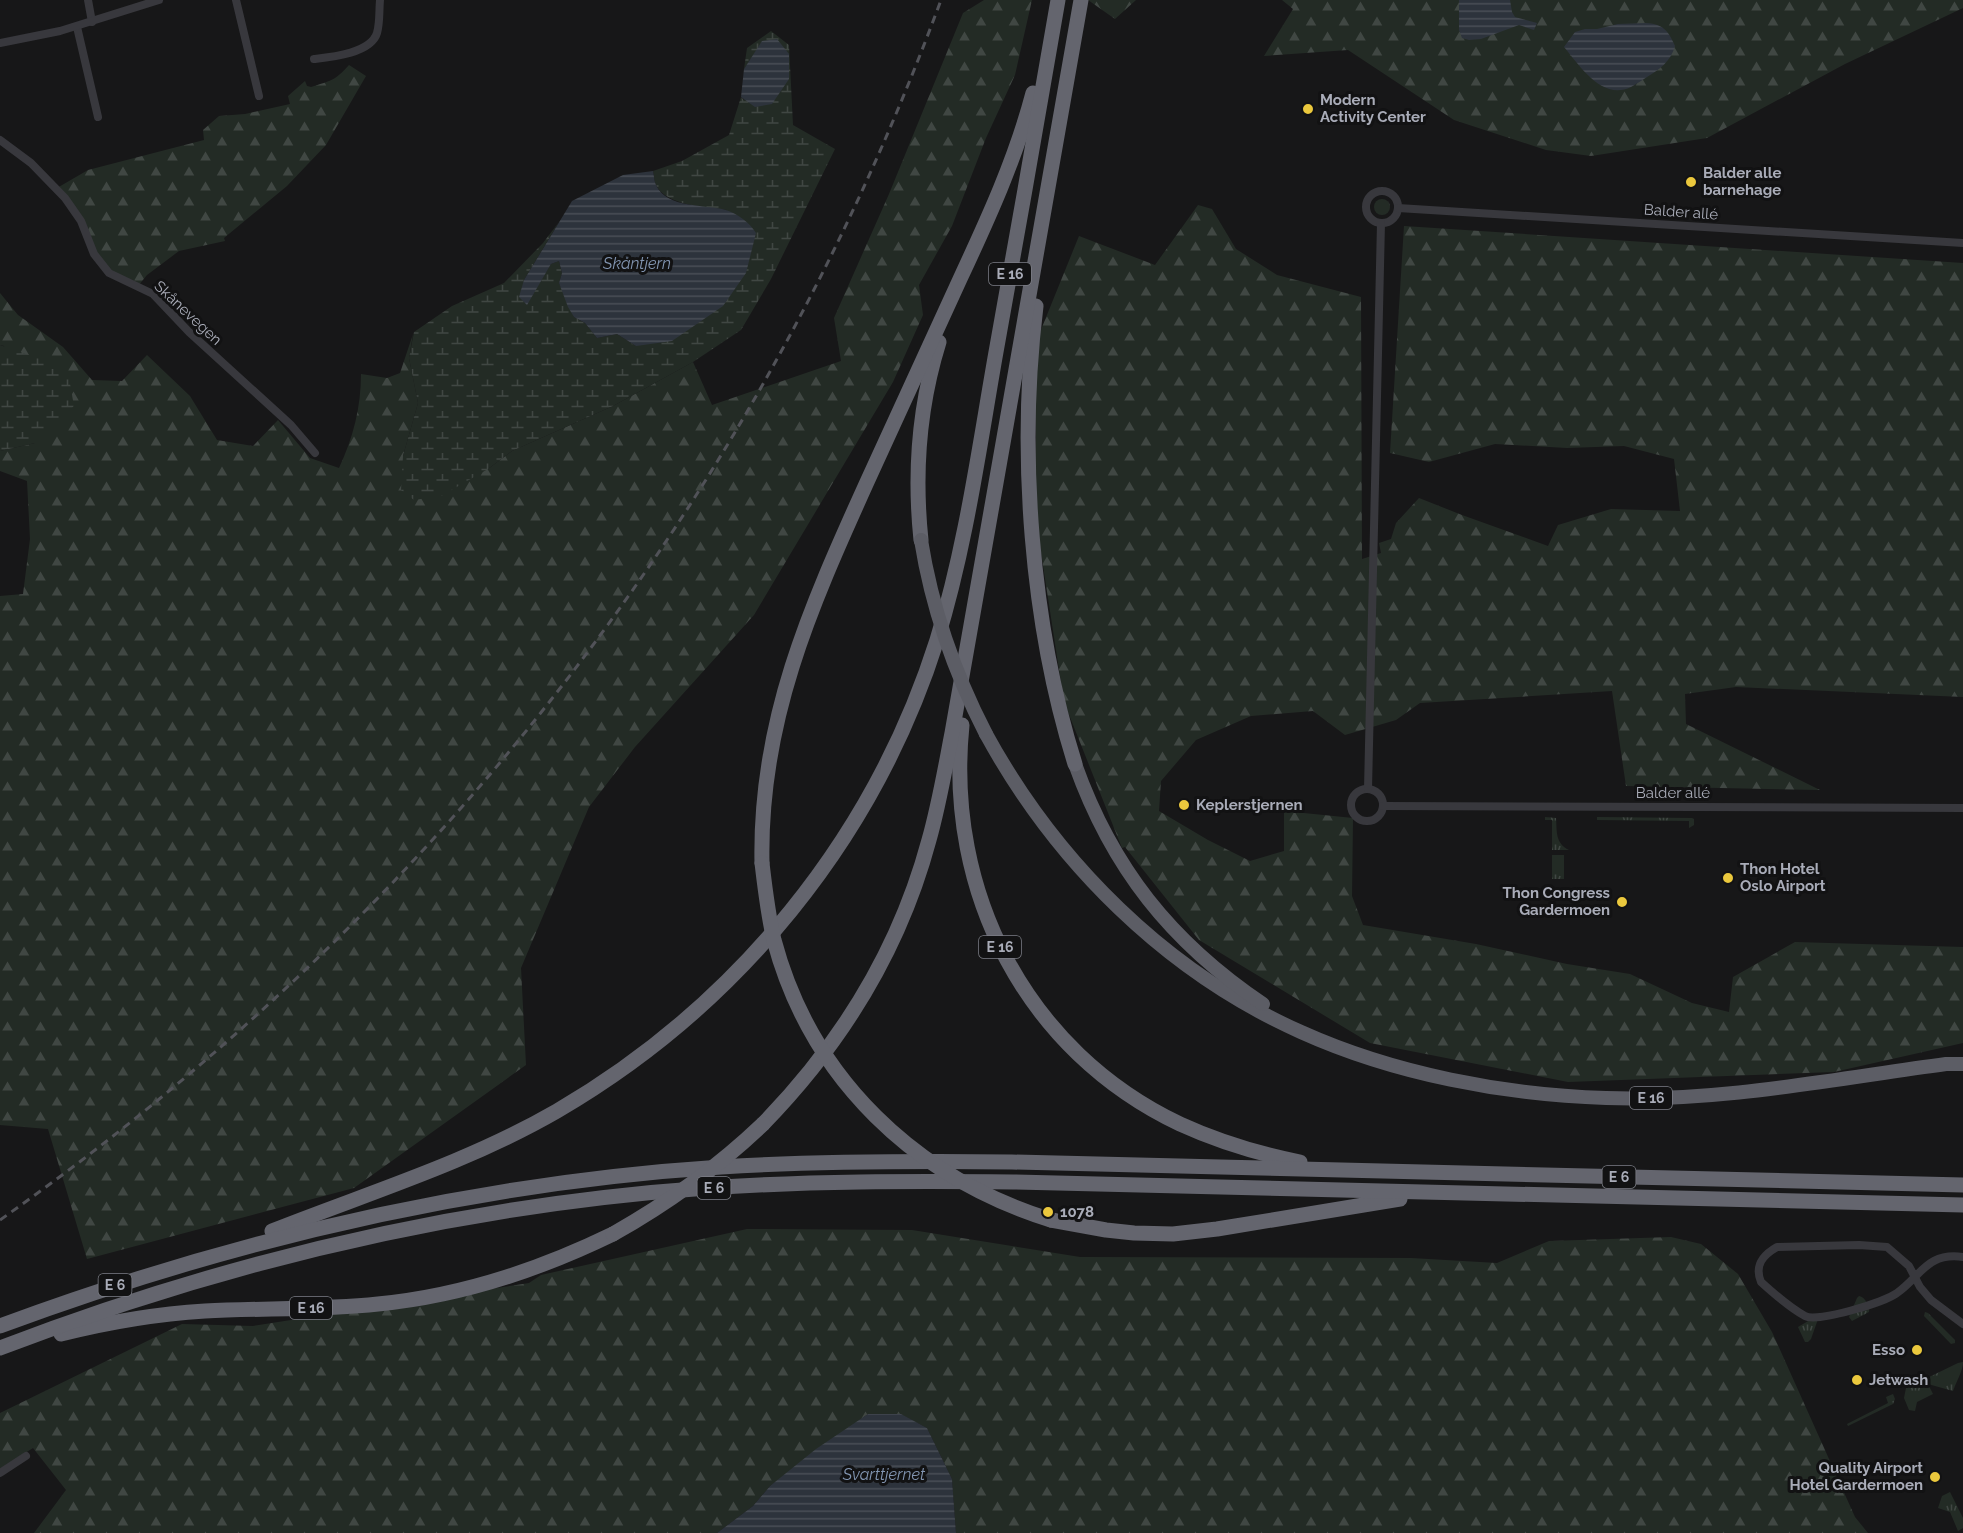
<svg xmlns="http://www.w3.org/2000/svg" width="1963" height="1533" font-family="Raleway,sans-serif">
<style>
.grass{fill:url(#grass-tufts)}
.forest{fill:url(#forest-firs)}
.wetland{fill:url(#wetland-marsh)}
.water{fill:url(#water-rules)}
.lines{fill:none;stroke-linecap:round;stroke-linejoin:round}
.minor{stroke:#38383d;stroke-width:8}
.trunk{stroke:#5c5d65;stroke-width:14}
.motorway{stroke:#64656e;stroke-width:15}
.rail{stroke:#515258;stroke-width:3;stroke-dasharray:8 6;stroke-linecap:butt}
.trunk-bridge{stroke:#5c5d65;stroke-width:14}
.motorway-bridge{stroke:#64656e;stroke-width:15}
.poi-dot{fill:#ebc83d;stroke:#121213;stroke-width:2}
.labels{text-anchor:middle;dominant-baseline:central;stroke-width:6;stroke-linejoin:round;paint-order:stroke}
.shield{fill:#121213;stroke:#7c7e86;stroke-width:1.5}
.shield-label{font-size:14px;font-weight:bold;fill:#a9acb8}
.poi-label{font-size:15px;font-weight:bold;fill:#a9acb8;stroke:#121213;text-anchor:start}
.street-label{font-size:15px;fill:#a9acb8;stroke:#121213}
.water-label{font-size:16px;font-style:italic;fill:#8295b1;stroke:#121213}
</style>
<defs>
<pattern id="grass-tufts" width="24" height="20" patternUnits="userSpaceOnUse" patternTransform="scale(1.5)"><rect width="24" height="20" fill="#232b25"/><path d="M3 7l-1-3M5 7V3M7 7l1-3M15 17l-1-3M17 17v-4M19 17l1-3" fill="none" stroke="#404743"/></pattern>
<pattern id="forest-firs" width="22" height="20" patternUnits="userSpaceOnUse" patternTransform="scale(1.5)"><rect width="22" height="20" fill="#232b25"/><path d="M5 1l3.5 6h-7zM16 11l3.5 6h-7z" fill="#404743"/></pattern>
<pattern id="wetland-marsh" width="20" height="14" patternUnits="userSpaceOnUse" patternTransform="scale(1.5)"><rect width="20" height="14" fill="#232b25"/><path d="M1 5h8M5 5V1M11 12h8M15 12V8" fill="none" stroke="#404743"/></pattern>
<pattern id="water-rules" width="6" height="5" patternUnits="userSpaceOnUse" patternTransform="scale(1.5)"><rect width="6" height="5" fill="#2d333c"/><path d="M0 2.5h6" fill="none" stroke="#494e56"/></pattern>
</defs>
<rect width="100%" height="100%" fill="#171718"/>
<!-- grass -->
<g class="grass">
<circle cx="1382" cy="207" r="8"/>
<path d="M1545,817L1556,818C1557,832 1555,843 1569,850H1552V820H1545Z"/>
<polygon points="1597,817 1692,818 1694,819 1694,825 1689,828 1689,821 1597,820"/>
<rect x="1552" y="855" width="12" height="24"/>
<path d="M1859,1296C1865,1297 1870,1306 1869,1312L1852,1321L1849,1317L1857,1298Z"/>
<polygon points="1925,1312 1928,1313 1955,1340 1955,1343 1951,1344 1924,1316"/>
<polygon points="1815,1317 1818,1319 1811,1339 1808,1342 1805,1342 1798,1327"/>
<path d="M1963,1362C1963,1371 1956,1382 1953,1391L1928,1384L1933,1394L1917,1402L1915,1411L1909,1410L1904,1398L1906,1388L1921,1381L1926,1383L1923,1380L1958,1363Z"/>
<polygon points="1893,1394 1895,1399 1893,1404 1848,1426 1847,1424 1888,1403 1886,1397"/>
<polygon points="1950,1492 1963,1518 1963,1528 1958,1531 1950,1512 1938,1508 1942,1496"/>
</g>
<!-- forest -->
<g class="forest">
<path d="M984,0H1032L1015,75L986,138L952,226L919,285L923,315L893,382L754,615L635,747L589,807L521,968L526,1065L354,1188L87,1259L48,1129L0,1125V596L23,594L30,539L27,481L0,471V451L35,443L4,346L0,345V293L18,315L63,347L92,380L122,381L147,355L190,396L217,440L253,446L278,420L310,458L339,468C353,438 361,408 361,374L387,378L400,373L413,334L409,358L418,403L403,456L488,469L512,451L613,406L693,362L712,405L841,361L834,318L889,194L963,13Z"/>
<polygon points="1088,0 1136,0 1115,19"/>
<polygon points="1282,0 1963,0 1963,8 1845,64 1707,138 1591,156 1546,150 1454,120 1348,50 1264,56 1293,9"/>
<path d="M349,65L366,76L326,145L287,186L224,238L225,241L179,251L147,275L138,286L99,263L86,232L57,188L88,170L204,140L203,130L219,116L245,114L290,104L288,96L305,81L307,86L311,87C330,81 335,81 349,65Z"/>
<polygon points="1198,205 1212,209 1236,249 1277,275 1361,297 1362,559 1381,553 1379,543 1391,539 1396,523 1419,498 1462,515 1548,546 1558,525 1611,509 1680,511 1674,459 1624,446 1567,448 1495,444 1429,462 1390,453 1404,226 1963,263 1963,697 1736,687 1685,694 1686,724 1820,790 1626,786 1612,691 1420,703 1396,720 1345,735 1313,711 1251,716 1196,740 1161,781 1159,811 1208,840 1250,861 1284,851 1284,811 1353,818 1352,896 1363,925 1476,944 1567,964 1630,974 1692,1003 1729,1012 1733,977 1795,942 1963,947 1963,1043 1834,1072 1568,1082 1370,1043 1199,940 1125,847 1122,848 1064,702 1036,520 1036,342 1079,236 1155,265"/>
<polygon points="747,1229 912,1230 1080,1257 1411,1258 1497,1263 1549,1241 1671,1237 1701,1244 1738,1274 1772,1332 1855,1517 1868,1533 956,1533 952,1479 927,1428 900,1414 868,1414 770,1486 753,1506 717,1533 34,1533 66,1490 33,1448 0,1469 0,1413 182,1324 253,1326 529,1283 541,1275"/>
</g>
<!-- wetland -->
<g class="wetland">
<path d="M771,31L789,45L793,125L835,149L771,279L741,330L693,362L613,406L512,451L488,469L441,496L414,500L401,490L403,456L418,403L409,358L414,332L452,306L504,283L543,243L559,222L524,280L526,304L551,264L559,261L562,273L559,283L574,317L585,323L597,338L617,334L636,346L727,210C707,207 666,206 656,185C654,181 654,175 653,171L682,161L729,135L741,97L744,100L763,41L744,69L747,48Z"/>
<polygon points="0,345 55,364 69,378 74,406 35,443 0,451"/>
</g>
<!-- water -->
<g class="water">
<polygon points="1459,0 1510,0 1512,12 1515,17 1537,23 1534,30 1519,25 1481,39 1469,40 1462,38 1459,30"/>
<path d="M1645,23C1663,24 1668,30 1675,46C1671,61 1660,69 1647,77C1642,80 1637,84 1631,87C1602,101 1580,66 1564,47L1575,32L1585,29H1597L1618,24Z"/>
<polygon points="777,39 789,54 789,79 772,104 755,107 741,97 744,69 762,41"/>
<path d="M653,171C654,175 654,181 656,185C667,209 706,204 726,210C738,214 749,222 756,233L746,273L723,306L672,341L636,346L617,334L597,338L585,323L574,317L568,307L559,283L562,273L559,261L551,264L527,305L519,297L524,280L572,201L623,175Z"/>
<polygon points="868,1414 901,1414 927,1428 952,1479 956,1533 717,1533 753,1506 770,1486 816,1449"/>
</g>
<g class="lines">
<!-- minor -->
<g class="minor">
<polyline points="88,0 92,22"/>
<polyline points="236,0 259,96"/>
<polyline points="77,27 98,117"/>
<polyline points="0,43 60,31 159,0"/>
<path d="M314,59C332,57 371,53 377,33C380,23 379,11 380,0"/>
<polyline points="0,140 31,163 65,198 81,221 94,254 109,273 153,294 189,332 291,425 315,453"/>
<circle cx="1382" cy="207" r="16"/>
<polyline points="1398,208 1963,243"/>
<circle cx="1367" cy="805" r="16"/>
<polyline points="1368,789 1381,223"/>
<polyline points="1383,806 1963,808"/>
<path d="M1963,1257C1927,1252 1921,1276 1897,1293C1885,1302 1817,1323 1805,1316C1792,1309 1772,1292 1761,1282C1754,1265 1763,1255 1777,1247L1859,1245L1887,1247L1909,1266L1920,1287L1931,1300L1963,1324"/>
<polyline points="0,1473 26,1456"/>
</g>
<!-- trunk -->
<g class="trunk">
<path d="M986,734C1056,862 1166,972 1301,1032C1394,1074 1505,1095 1606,1098C1720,1102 1834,1079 1946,1064H1963"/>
<path d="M1075,764C1112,868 1171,942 1263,1004"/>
</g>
<!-- motorway -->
<g class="motorway">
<path d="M1036,306C1018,452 1031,624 1075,764"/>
<path d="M921,540C914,473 919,406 939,342"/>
<path d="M962,725C945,892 1026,1051 1180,1124C1217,1141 1260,1154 1300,1162"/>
<path d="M762,863C759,722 810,608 867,482C898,414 929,347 960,279C988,219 1016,158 1033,93"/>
<path d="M763,1124C841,1044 900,948 929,840C939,805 945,769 952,733L1081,0"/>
<polyline points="1051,1220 1106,1230 1134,1233 1173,1234 1217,1229 1400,1199"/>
<path d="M272,1231C368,1193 467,1163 557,1111C737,1006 874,839 937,640C966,546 979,448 996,352C1017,235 1038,117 1058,0"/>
<path d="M0,1326C232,1240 474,1183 721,1167C818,1161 915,1161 1012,1162L1963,1185"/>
<path d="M61,1334C109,1322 156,1314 205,1311C263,1308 321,1310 378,1304C461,1296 539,1270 613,1234"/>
<path d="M0,1348C227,1261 464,1205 707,1188C809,1181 911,1181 1013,1182L1963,1205"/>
</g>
<!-- rail -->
<path class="rail" d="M0,1220C435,914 757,499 941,0"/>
<!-- trunk-bridge -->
<path class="trunk-bridge" d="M921,540C932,609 954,672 986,734"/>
<!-- motorway-bridge -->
<g class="motorway-bridge">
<path d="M762,863C765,889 768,915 774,940C811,1079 916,1178 1051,1220"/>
<path d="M613,1234C668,1203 718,1167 763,1124"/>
</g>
</g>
<!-- markers -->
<g class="poi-dot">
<circle cx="1308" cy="109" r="6"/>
<circle cx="1691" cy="182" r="6"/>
<circle cx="1184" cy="805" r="6"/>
<circle cx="1728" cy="878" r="6"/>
<circle cx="1622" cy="902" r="6"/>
<circle cx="1048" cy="1212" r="6"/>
<circle cx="1917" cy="1350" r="6"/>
<circle cx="1857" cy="1380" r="6"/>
<circle cx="1935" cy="1477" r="6"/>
</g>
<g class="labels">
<!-- shield labels -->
<g class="shield">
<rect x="989" y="263" width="42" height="22" rx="4.5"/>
<rect x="979" y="936" width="42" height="22" rx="4.5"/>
<rect x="1630" y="1087" width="42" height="22" rx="4.5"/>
<rect x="1602.5" y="1166" width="33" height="22" rx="4.5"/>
<rect x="697.5" y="1177" width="33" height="22" rx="4.5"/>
<rect x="98.5" y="1274" width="33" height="22" rx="4.5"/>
<rect x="290" y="1297" width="42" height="22" rx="4.5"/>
</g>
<g class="shield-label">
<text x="1010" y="274">E 16</text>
<text x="1000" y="947">E 16</text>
<text x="1651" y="1098">E 16</text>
<text x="1619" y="1177">E 6</text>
<text x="714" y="1188">E 6</text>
<text x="115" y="1285">E 6</text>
<text x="311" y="1308">E 16</text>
</g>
<!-- poi labels -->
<g class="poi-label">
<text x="1320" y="100">Modern<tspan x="1320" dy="17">Activity Center</tspan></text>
<text x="1703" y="173">Balder alle<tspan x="1703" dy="17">barnehage</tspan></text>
<text x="1196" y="805">Keplerstjernen</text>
<text x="1740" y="869">Thon Hotel<tspan x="1740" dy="17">Oslo Airport</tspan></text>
<text x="1610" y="893" text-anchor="end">Thon Congress<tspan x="1610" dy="17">Gardermoen</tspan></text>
<text x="1060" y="1212">1078</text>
<text x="1905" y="1350" text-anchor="end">Esso</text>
<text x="1869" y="1380">Jetwash</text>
<text x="1923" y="1468" text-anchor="end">Quality Airport<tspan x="1923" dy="17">Hotel Gardermoen</tspan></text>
</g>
<!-- street labels -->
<g class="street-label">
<text transform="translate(1681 212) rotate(4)">Balder allé</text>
<text transform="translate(188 313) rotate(43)">Skånevegen</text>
<text x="1673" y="793">Balder allé</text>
</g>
<!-- water labels -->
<g class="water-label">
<text x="637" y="263">Skåntjern</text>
<text x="884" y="1474">Svarttjernet</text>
</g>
</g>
</svg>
